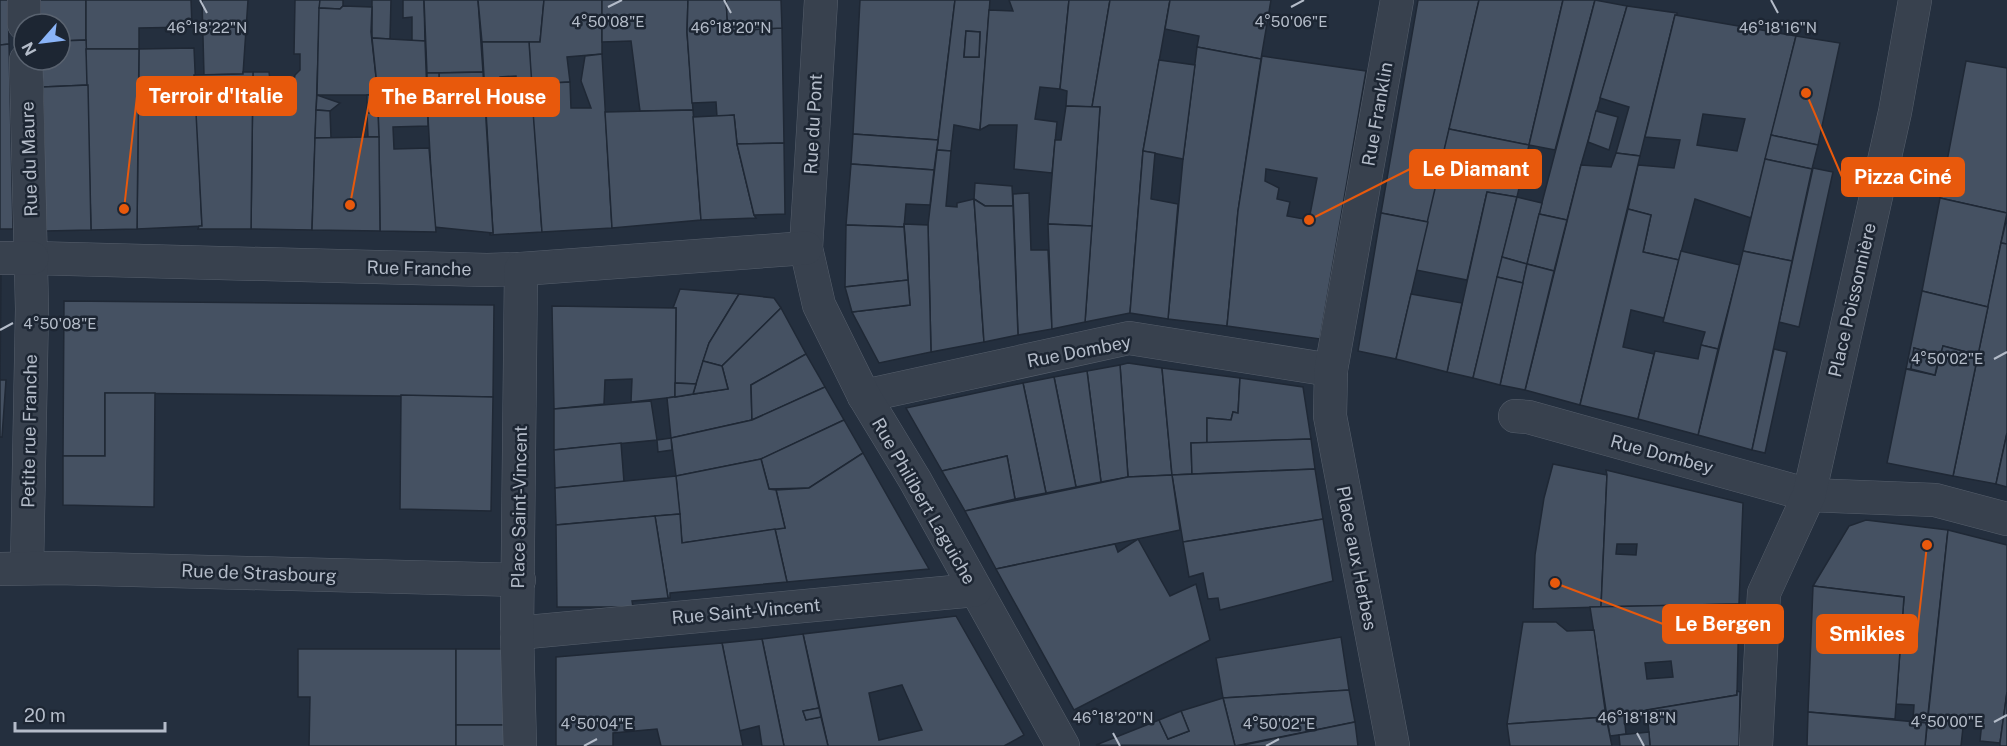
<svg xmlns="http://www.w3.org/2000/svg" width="2007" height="746" font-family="'Public Sans',sans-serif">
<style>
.building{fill:#455162;stroke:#1f2835;stroke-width:1.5;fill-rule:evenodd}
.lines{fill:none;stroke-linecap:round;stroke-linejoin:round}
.pedestrian-casing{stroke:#565f6c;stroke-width:34}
.minor-casing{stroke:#565f6c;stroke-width:34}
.pedestrian{stroke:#38414e;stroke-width:33}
.minor{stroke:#38414e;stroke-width:33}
.ticks{fill:none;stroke:#b4bcc9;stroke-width:2}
.labels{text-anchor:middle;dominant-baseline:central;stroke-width:5;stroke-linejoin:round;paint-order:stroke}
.street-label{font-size:18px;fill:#b4bcc9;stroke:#1d2633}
.ticks-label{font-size:15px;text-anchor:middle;fill:#b4bcc9;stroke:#1d2633;stroke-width:5;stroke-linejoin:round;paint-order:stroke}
.leader{fill:none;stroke:#e8590c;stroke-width:2}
.callout-dot{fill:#e8590c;stroke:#1d2633;stroke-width:2}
.callout{fill:#e8590c;stroke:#e8590c;stroke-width:2}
.callout-label{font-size:20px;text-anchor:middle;font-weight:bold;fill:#fff}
</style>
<rect width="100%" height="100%" fill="#242f3e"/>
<!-- building -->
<g class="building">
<polygon points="0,0 8,0 9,44 0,45"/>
<polygon points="38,0 86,0 86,40 60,41 60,24 39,24"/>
<polygon points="86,0 191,0 192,27 139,28 139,49 86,49"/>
<polygon points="202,0 248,0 243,74 204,75"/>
<polygon points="295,0 320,0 312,230 251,229 253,72 269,72 270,80 294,80 295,75 300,70 300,54 294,54"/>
<polygon points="320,0 343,0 343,6 340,9 319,8"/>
<polygon points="372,0 391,0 390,39 372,38"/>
<polygon points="403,0 424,0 425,41 412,41 412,17 403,18"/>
<polygon points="424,0 478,0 483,72 427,73"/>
<polygon points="478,0 544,0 540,42 482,42"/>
<polygon points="544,0 602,0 602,54 567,57 570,82 531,84 529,42 540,42"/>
<polygon points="602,0 688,0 687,32 693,110 640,111 631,41 602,42"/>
<polygon points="688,0 726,0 728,31 782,28 784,143 737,144 734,115 717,117 716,102 692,103 687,32"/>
<polygon points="726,0 781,0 782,28 728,31"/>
<polygon points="860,0 955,0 938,140 853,134"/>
<path d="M955,0H990L980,130L954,125L951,151L937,150ZM966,31L980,32L979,57H964Z"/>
<polygon points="1009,0 1069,0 1060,89 1040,87 1035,119 1057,122 1052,173 1014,169 1017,125 989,125 980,130 989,10 1013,11"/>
<polygon points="1069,0 1110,0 1092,107 1066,106 1067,91 1060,89"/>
<polygon points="1110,0 1170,0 1143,151 1130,313 1085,322 1100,107 1092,107"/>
<polygon points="1170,0 1271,0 1261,59 1197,47 1199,36 1165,29"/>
<polygon points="1418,0 1479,0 1428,222 1381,213"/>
<polygon points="1479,0 1563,0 1529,145 1449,129"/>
<polygon points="1563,0 1595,0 1555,150 1529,145"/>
<polygon points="1595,0 1627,6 1581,165 1567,220 1539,214"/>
<polygon points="343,6 372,7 371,32 378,95 317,95 319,8 340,9"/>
<polygon points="1627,6 1677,13 1677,15 1675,15 1640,156 1616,153 1629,107 1600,98"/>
<path d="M1675,15L1796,36L1751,218L1695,199L1679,260L1643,252L1651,215L1628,209L1638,165L1674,168L1680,140L1645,137ZM1703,114L1745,119L1737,151L1697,145Z"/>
<polygon points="966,31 980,32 979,57 964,57"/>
<polygon points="1796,36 1840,43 1818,145 1771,135"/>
<polygon points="372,38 425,41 427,95 378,95"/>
<polygon points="86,40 88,85 43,87 41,60 60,60 60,41"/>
<path d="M482,42H529L542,232L490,235V233H493ZM516,76L518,106L502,107L500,77Z"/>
<polygon points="9,44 13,229 0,229 0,45"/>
<polygon points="1197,47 1261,59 1238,211 1227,326 1168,319 1183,159"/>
<polygon points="194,48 202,226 137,229 139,49"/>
<polygon points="86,49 139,49 137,229 91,230"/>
<polygon points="602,54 612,228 542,232 531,84 570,82 571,108 591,108 581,81 585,56"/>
<path d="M1262,56L1366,71L1320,339L1227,326L1238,211ZM1266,169L1317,178L1309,220L1287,216L1290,202L1277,199L1279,188L1265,181Z"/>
<polygon points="1159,60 1195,65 1183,159 1143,151"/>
<polygon points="1966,61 2007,68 2007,213 1940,198"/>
<polygon points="243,72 253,72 251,229 198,229 199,226 202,226 194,75 243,74"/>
<polygon points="483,72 493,233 434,227 427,99 439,98 439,73"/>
<polygon points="427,73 439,73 439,98 427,99"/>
<polygon points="88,85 91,230 45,231 43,87"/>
<polygon points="317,95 340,103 330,111 316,110"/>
<rect x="367" y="95" width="11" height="18"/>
<polygon points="378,95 427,95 428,126 393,127 394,149 429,148 436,232 380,231"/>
<polygon points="1066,106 1100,107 1092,226 1048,224 1055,140 1061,140"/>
<polygon points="316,110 330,111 331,138 315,138"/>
<polygon points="693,110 701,220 612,228 605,112"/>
<polygon points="1596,111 1618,117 1609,150 1588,142"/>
<polygon points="367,113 378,113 379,137 368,137"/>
<polygon points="734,115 737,144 754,215 756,218 701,220 693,117"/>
<polygon points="1449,129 1529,145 1517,197 1487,192 1467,280 1416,270"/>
<polygon points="853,134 938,140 934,170 851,164"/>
<polygon points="1771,135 1818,145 1812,169 1765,159"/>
<polygon points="368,137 379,137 380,231 312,230 315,138"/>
<polygon points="784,143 785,214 754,215 737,144"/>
<polygon points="937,150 951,151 946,206 957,207 957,203 974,199 984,342 931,352 928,225"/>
<polygon points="1143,151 1155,153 1151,199 1178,204 1168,319 1130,313"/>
<polygon points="1616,153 1640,156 1580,405 1525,390 1581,165 1611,167"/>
<polygon points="1765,159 1812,169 1792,261 1743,251"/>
<polygon points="851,164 934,170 930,205 906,204 904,227 846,225"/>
<polygon points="1813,168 1833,172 1799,327 1779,322"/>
<polygon points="975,183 1012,186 1013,206 985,206 974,199"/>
<polygon points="1487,192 1517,197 1473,378 1447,372"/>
<polygon points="1029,193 1031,250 1048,250 1052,329 1018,335 1013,194"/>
<polygon points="1517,197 1542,203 1527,264 1502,257"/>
<polygon points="1940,198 2007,213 1988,307 1922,291"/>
<polygon points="974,199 985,206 1013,206 1018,335 984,342"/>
<polygon points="1628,209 1651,215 1643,252 1679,260 1664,318 1631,310 1623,347 1654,354 1638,419 1580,405"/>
<polygon points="1381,213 1428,222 1396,359 1358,351"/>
<polygon points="1539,214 1567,220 1554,271 1527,264"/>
<polygon points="2007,217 2007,244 2001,243"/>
<polygon points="904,224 928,225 931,352 879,363 852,312 910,305"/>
<polygon points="1048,224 1092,226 1085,322 1052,329"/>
<polygon points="846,225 904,227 908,280 845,287"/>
<polygon points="2001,243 2007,244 2007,433 1996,484 1953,476"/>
<polygon points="1681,251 1740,265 1718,349 1701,345 1705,332 1663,322"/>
<polygon points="1743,251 1792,261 1752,450 1698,435"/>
<polygon points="1502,257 1527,264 1523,283 1497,277"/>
<polygon points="1527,264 1554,271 1525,390 1500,385"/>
<polygon points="0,275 1,275 0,382"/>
<polygon points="1497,277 1523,283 1500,385 1473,378"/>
<polygon points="908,280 910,305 852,312 845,287"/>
<polygon points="680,289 739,294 709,343 696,384 675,383 676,308 673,308"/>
<polygon points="1922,291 1988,307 1978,355 1943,346 1941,356 1914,348 1911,369 1906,369"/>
<polygon points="739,294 774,298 781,308 722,366 703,361 709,343"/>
<polygon points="1411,294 1462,303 1447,372 1396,359"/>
<polygon points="64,301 494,305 493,397 105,393 105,456 63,456"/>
<polygon points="552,306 676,308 675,397 631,402 632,379 605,380 604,404 554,409"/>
<polygon points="781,308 806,354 751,385 752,420 671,438 667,398 728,389 722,366"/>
<polygon points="1701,345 1718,349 1698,435 1638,419 1655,351 1698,359"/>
<polygon points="1943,346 1978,355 1953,476 1887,463 1906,369 1935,375"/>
<polygon points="1914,348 1939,355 1935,375 1911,369"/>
<polygon points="1774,349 1787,352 1765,453 1752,450"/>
<polygon points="806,354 825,387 752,420 751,385"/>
<polygon points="703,361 722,366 728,389 693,394"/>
<polygon points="1128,363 1162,368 1172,475 1128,477 1120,365"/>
<polygon points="1120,365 1128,477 1101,482 1087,371"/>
<polygon points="1162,368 1240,378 1238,413 1233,412 1231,420 1207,418 1207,443 1191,443 1192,474 1172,475"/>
<polygon points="1087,371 1101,482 1076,487 1054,377"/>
<polygon points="1054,377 1076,487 1046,493 1023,383"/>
<polygon points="1240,378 1303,387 1311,439 1207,443 1207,418 1231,420 1233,412 1238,413"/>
<polygon points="0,380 6,380 2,437 0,437"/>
<polygon points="675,383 696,384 693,394 675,397"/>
<polygon points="1023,383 1046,493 1015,499 1007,456 942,471 906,408"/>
<polygon points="825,387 844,420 761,459 676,476 671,438 752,420"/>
<polygon points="105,393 155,393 154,507 63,505 63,456 105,456"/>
<polygon points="401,395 493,397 491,511 400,509"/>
<polygon points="651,401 657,440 554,450 554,409"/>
<polygon points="844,420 863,453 809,488 769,489 761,459"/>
<polygon points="2007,433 2007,487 1996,484"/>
<polygon points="671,438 672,450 658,452 657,440"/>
<polygon points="1311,439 1315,469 1192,474 1191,443"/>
<polygon points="621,443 624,482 555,488 554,450"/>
<polygon points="863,453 929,569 787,582 775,529 785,528 776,490 809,488"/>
<polygon points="1007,456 1015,499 965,511 942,471"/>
<polygon points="761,459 769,489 776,490 785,528 682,543 676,476"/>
<polygon points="1553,464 1607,475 1601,607 1533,609 1535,555 1544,498"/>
<polygon points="1315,469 1323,519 1183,542 1172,475"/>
<path d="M1606,470L1743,503L1739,604L1601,607L1607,475ZM1617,544H1637L1636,555L1616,554Z"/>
<polygon points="1172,475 1180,530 996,569 965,511 1128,477"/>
<polygon points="676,476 680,514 556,525 555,488"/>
<polygon points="680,514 682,543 775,529 787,582 670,593 670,598 668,598 655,516"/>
<polygon points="655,516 668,598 632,601 633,607 557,607 556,525"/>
<polygon points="1323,519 1333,581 1220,610 1218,598 1208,599 1203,573 1189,577 1183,542"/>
<polygon points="1866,520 1948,530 1927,723 1913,721 1914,705 1896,704 1904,597 1813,586 1849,526"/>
<polygon points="1948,530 2007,545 2007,692 2000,743 1980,741 1982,721 1964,718 1961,746 1925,746"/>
<polygon points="1138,539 1170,596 1196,584 1210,640 1074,710 996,569 1115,544 1118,552"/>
<polygon points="1813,586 1904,597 1895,719 1808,712"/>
<path d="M1739,604L1737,695L1624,714L1626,734L1610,736L1590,607ZM1671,661L1673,677L1647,679L1645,663Z"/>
<path d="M956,616L1024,735L1004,746H826H828L803,634ZM902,685L922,730L879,740L869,693Z"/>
<polygon points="1523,622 1556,622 1567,631 1594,630 1606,717 1507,724"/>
<polygon points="803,634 819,708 803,711 806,720 821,717 828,746 784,746 762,639"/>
<polygon points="1341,637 1349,690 1223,698 1216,658"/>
<polygon points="762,639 784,746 762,746 759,726 739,731 722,643"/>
<polygon points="722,643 743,746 661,746 657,729 613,733 613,746 556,746 556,657"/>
<polygon points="298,649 456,649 456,746 309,746 310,697 298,697"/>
<polygon points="456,649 510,649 509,725 456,725"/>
<polygon points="1349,690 1355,722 1235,746 1223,698"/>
<polygon points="1737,691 1740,692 1739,746 1650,746 1647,710 1737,695"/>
<polygon points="2007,692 2007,746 2000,746 2000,743"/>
<polygon points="1223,698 1235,746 1096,745 1159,720 1168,739 1189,731 1181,711"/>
<polygon points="819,708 821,717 806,720 803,711"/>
<polygon points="1181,711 1189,731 1168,739 1159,720"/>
<polygon points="1808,712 1927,723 1925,746 1807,746"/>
<polygon points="1606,717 1612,746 1510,746 1507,724"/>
<polygon points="1355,722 1358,746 1239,746"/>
<rect x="456" y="725" width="53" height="21"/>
<polygon points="1649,732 1650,746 1620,746 1619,735"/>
</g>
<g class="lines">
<defs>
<g id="pedestrian">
<polyline points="32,258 487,270 521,269"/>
<polyline points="864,396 1129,338 1331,370"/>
<polyline points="1515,416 1528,417 1809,495 1935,500 2007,519"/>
</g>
<g id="minor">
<polyline points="24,0 24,24"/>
<polyline points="821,0 806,248 819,305 864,396 915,480 1063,746"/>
<polyline points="26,60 32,309 27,568"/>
<polyline points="0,258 32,258"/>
<polyline points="0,569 58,568 519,580"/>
<polyline points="517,633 975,590"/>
<polyline points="520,746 517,633 521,269 806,248"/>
<polyline points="1393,746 1330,416 1331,370 1397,0"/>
<polyline points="1756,746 1764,593 1809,495 1895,112 1915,0"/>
</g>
</defs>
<!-- pedestrian casing -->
<use href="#pedestrian" class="pedestrian-casing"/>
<!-- minor casing -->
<use href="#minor" class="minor-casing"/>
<!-- pedestrian -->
<use href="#pedestrian" class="pedestrian"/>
<!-- minor -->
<use href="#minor" class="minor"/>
</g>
<!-- ticks -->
<path class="ticks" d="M200,0L207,13M724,0L731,13M1771,0L1778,13M608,7L622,0M1291,7L1304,0M0,330L13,323M1994,359L2007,352M1994,722L2007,715M1113,733L1120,746M1637,733L1644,746M584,746L597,739M1266,746L1279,739"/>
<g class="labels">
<!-- street labels -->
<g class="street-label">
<text transform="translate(1377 114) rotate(-80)">Rue Franklin</text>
<text transform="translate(813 124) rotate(-87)">Rue du Pont</text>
<text transform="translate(29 159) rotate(-92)">Rue du Maure</text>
<text transform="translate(419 268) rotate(1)">Rue Franche</text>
<text transform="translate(1852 300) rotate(-77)">Place Poissonnière</text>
<text transform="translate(1079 351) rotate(-11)">Rue Dombey</text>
<text transform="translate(29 431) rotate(-89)">Petite rue Franche</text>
<text transform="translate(1662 454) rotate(15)">Rue Dombey</text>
<text transform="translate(924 501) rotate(60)">Rue Philibert Laguiche</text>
<text transform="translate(519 507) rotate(-89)">Place Saint-Vincent</text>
<text transform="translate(1357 558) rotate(79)">Place aux Herbes</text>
<text transform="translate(259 573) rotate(2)">Rue de Strasbourg</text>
<text transform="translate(746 611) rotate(-5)">Rue Saint-Vincent</text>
</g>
</g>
<g class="ticks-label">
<text x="608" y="27">4°50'08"E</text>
<text x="1291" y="27">4°50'06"E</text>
<text x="731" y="33">46°18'20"N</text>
<text x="1778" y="33">46°18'16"N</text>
<text x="207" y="33">46°18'22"N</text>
<text x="60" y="329">4°50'08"E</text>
<text x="1947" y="364">4°50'02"E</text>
<text x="1113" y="723">46°18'20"N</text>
<text x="1637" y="723">46°18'18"N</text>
<text x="1947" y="727">4°50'00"E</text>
<text x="597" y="729">4°50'04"E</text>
<text x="1279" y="729">4°50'02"E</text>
</g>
<!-- callouts -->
<path class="leader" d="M124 209L137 96M350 205L370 97M1309 220L1410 169M1806 93L1842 177M1555 583L1663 624M1927 545L1917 634"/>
<g class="callout-dot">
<circle cx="124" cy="209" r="6"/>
<circle cx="350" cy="205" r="6"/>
<circle cx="1309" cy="220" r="6"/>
<circle cx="1806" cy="93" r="6"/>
<circle cx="1555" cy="583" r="6"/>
<circle cx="1927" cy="545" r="6"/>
</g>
<g class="callout">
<rect x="137" y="77" width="159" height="38" rx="6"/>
<rect x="370" y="78" width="189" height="38" rx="6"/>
<rect x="1410" y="150" width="131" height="38" rx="6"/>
<rect x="1842" y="158" width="122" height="38" rx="6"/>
<rect x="1663" y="605" width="120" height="38" rx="6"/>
<rect x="1817" y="615" width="100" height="38" rx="6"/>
</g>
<g class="callout-label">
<text x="216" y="103">Terroir d'Italie</text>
<text x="464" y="104">The Barrel House</text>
<text x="1476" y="176">Le Diamant</text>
<text x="1903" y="184">Pizza Ciné</text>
<text x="1723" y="631">Le Bergen</text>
<text x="1867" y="641">Smikies</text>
</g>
<!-- north arrow -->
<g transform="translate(42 42) rotate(242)"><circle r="28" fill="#1d2633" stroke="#59626f" stroke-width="1.5"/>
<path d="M0-4.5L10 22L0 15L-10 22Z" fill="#8ab4f8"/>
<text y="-9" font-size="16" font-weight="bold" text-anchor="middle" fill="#b4bcc9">N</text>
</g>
<!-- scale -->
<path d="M15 722v9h150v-9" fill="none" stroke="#b4bcc9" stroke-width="3"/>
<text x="24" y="722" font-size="18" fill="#b4bcc9" stroke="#1d2633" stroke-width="4.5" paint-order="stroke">20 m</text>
</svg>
